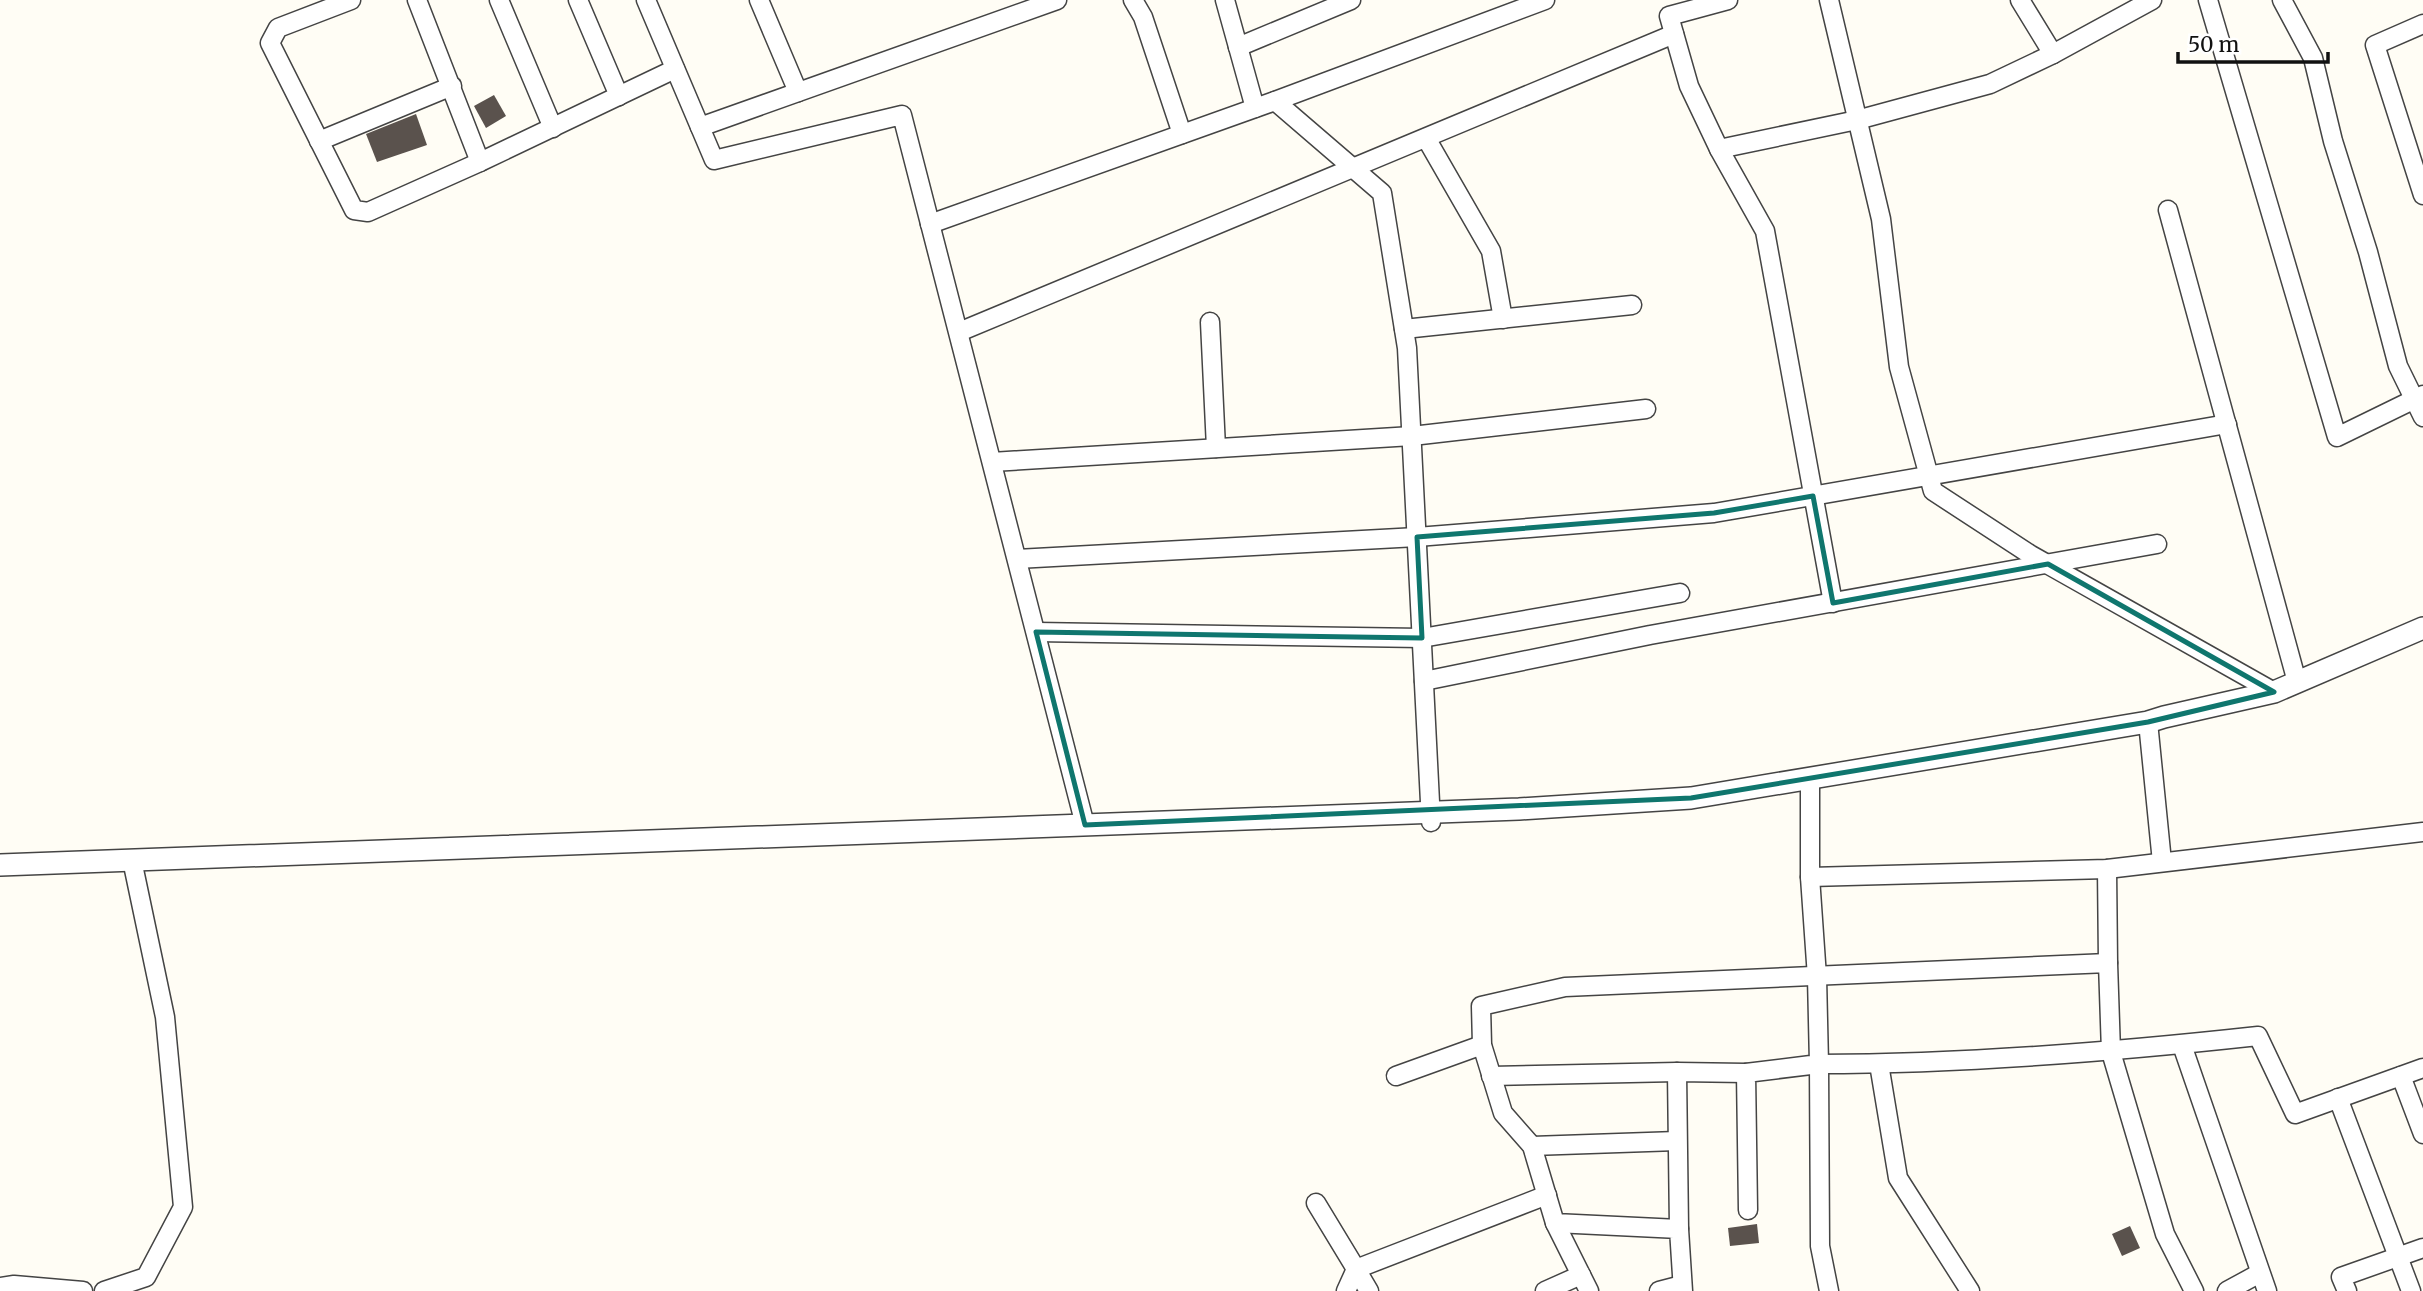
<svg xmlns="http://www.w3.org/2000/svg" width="2423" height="1291" font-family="Merriweather,serif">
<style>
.building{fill:#5a524d}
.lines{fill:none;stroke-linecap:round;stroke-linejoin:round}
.minor-casing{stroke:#444;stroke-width:21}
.tertiary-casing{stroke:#444;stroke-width:24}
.minor{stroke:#fff;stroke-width:18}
.tertiary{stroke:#fff;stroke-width:21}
.marked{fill:none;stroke:#0f766e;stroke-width:5;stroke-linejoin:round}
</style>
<rect width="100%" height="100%" fill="#fffdf5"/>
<!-- building -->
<g class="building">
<polygon points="494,95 506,116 486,128 474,106"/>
<polygon points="416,114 427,145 377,162 366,134"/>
<polygon points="1757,1224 1759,1243 1730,1246 1728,1228"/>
<polygon points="2130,1226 2140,1248 2122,1256 2112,1234"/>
</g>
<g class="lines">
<defs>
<g id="minor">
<polyline points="351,0 278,28 270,43 354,210 368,212 480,162 675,69"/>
<polyline points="417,0 480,162"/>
<polyline points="499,0 553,128"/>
<polyline points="578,0 619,96"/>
<polyline points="646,0 714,160 902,115 1085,825"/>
<polyline points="759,0 798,92"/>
<polyline points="1133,0 1143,17 1182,134"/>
<polyline points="1225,0 1255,108"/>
<polyline points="1728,0 1669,16 1689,86 1719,149 1765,231 1833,603"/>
<polyline points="1829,0 1881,219 1899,367 1933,491 2031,555 2274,692"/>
<polyline points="2020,0 2053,54"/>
<polyline points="2208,0 2337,437 2423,395"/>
<polyline points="2282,0 2313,58 2333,141 2368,252 2398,366 2423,417"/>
<polyline points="2423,24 2375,45 2423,195"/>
<polyline points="1238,47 1351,0"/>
<polyline points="1275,101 1382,193 1407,348 1431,822"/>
<polyline points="700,127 1057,0"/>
<polyline points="1426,138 1491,251 1503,319"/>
<polyline points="319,141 452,86"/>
<polyline points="1719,149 1857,120 1990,84 2053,54 2152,0"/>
<polyline points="2168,210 2297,682"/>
<polyline points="930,224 1275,101 1545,0"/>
<polyline points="1210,322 1216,448"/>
<polyline points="1404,329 1632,305"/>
<polyline points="959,332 1674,34"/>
<polyline points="992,462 1412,436 1646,409"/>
<polyline points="1017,559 1417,537 1714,513 2227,424"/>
<polyline points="1036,632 1422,638 1680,593"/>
<polyline points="1424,681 1650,635 2157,544"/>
<polyline points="2148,722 2162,862"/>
<polyline points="2107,869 2108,963"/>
<polyline points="1810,877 2107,869 2423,832"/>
<polyline points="2182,1045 2267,1291"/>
<polyline points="1879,1064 1898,1178 1970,1291"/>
<polyline points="1396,1076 1482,1045"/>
<polyline points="1491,1076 1677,1072"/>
<polyline points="2401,1076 2423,1134"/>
<polyline points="2338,1098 2411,1291"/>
<polyline points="1532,1146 1677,1141"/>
<polyline points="1316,1203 1356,1269 1346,1291"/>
<polyline points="1748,1210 1746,1073 1819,1064 1817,977 1810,877 1810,778"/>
<polyline points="1555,1223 1589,1291"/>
<polyline points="1679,1229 1677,1072 1746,1073"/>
<polyline points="0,1287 14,1285 83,1291"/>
<polyline points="104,1291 146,1277 183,1207 165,1017 132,860"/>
<polyline points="1369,1291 1356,1269 1547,1195"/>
<polyline points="1545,1291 1581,1275"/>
<polyline points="1659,1291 1682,1285"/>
<polyline points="1683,1291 1679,1229 1555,1223 1532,1146 1503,1113 1482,1045 1481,1006 1565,987 2108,963 2111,1052 2165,1234 2194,1291"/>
<path d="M1829,1291L1820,1246L1819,1064C1966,1064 2112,1052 2258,1036L2295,1114L2423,1068"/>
<polyline points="2227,1291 2260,1273"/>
<polyline points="2347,1291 2341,1277 2423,1248"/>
</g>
<polyline id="tertiary" points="0,865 1519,809 1691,798 2148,722 2164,717 2274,692 2423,628"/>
</defs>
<!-- minor casing -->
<use href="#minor" class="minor-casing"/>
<!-- tertiary casing -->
<use href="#tertiary" class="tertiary-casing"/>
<!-- minor -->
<use href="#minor" class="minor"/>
<!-- tertiary -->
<use href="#tertiary" class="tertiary"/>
</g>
<!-- marked area -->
<path class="marked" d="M1813,496L1833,603L2048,564L2274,692L2148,722L1691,798L1085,825L1036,632L1422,638L1417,537L1714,513Z"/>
<!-- scale -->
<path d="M2178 52v10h150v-10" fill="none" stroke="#111111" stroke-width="3.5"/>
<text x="2188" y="52" font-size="21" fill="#111111" stroke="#ffffff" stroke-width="5" paint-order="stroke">50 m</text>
</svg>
